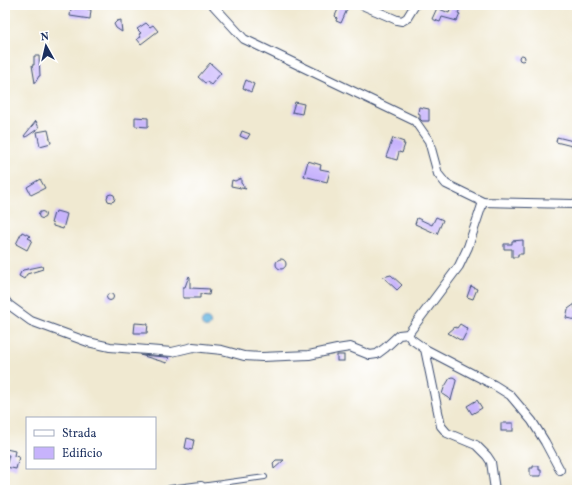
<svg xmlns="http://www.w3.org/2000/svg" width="582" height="495" font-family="Vollkorn,serif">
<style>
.water{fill:#65b5e0;stroke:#40729f}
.building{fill:#c7b3fc}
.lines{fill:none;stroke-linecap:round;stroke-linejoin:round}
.service-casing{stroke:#3b4b6f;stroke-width:6}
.minor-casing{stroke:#3b4b6f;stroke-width:10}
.service{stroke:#fff;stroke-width:4}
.minor{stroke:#fff;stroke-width:8}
</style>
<rect width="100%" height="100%" fill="#fff"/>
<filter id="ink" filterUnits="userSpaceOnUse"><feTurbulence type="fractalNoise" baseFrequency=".025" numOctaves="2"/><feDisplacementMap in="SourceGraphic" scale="8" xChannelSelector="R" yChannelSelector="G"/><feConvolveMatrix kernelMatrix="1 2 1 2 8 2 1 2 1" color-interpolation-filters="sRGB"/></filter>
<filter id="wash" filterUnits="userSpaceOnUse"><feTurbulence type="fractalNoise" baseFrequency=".012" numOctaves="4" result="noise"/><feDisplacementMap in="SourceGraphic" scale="16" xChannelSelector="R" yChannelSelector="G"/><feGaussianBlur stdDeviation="0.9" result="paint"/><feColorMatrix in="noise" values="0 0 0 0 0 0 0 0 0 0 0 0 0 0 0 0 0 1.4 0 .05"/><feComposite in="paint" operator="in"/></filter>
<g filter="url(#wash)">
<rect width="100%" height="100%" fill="#f0e9d1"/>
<!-- water -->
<circle class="water" cx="206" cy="323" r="4.5"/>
<g id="blocks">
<!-- building -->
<g class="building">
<polygon points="76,5 85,5 85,8 91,10 90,19 70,16 71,8 76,9"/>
<polygon points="340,5 349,5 341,23 336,21 337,18 335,16"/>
<polygon points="452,5 460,9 458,13 460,14 457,21 442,17 440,22 432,19 437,8 449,13"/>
<polygon points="121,20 121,23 122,32 116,28 114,24 117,21"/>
<polygon points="146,23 150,27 153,25 158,31 141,44 137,39 141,37 139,34 141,33 137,29"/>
<circle cx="522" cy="58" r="3"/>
<polygon points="34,56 39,56 40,76 39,76 35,83 32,65 34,65"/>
<polygon points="210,63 221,73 211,85 207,82 205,83 198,77"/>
<polygon points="246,80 254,84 251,92 243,88"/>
<polygon points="295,102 304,104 302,114 292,112"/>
<polygon points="419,107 429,109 429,121 422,121 420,119 420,114 418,113"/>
<polygon points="135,117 148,118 148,127 135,126"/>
<polygon points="36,121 39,128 26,137 24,136"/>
<polygon points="48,130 51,143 40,146 37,132"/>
<polygon points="242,131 250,134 247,139 240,136"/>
<polygon points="557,137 577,142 576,147 556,142"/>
<polygon points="393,138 404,142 403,144 405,144 402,153 399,152 397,160 386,157"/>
<polygon points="308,161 321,165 320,169 330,171 327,182 304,176"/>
<polygon points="241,178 241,183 246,189 231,186 232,180 235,181"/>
<polygon points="40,179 45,188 31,195 27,187"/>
<circle cx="111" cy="198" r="4"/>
<polygon points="56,211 67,214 63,229 53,226 53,224 51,223 54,213 55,214"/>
<circle cx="42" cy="215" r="3.5"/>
<polygon points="436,217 443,220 437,234 415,224 417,218 432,225"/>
<polygon points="22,232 30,236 28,238 32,240 27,250 16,244"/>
<polygon points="523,240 523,254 518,254 518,257 512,257 512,249 504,249 504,244 512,244 512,241"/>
<circle cx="281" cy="264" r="5"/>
<polygon points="42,266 43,269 27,274 24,279 19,276 21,272 23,270"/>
<polygon points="391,275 402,285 397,290 383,277"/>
<polygon points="189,276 190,277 190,288 210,289 209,295 200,294 200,298 183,298 183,287 185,287"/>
<polygon points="471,286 477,289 473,299 467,297"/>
<circle cx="110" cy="297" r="3.5"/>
<polygon points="575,304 575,309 577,311 577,320 566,318 568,309"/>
<polygon points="135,323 148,324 147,333 134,333"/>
<polygon points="460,324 468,329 462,341 448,333 455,327 457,328"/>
<polygon points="140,355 167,357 169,358 167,363"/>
<rect x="337" y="355" width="7" height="6"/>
<polygon points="453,377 456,379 456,381 451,400 442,394 444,388 450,378"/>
<polygon points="477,400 482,408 472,414 467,406"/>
<rect x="501" y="423" width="12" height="8"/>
<polygon points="187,438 194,440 192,450 185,448"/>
<polygon points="6,449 15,451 14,456 19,457 16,469 6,467 9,455 5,455"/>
<polygon points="276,460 284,460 274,469 273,463"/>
<polygon points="533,466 539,466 539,470 541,470 541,476 530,476 530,468 533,468"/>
</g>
</g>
</g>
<g filter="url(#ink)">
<use href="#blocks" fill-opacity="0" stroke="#3b4b6f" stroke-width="1"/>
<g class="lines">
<defs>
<polyline id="service" points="201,486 265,477"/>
<g id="minor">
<polyline points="213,5 244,39 415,121 429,141 438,174 446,184 483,202 574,204 577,205"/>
<polyline points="362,5 397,20 402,21 407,18 415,5"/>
<polyline points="5,300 9,305 31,321 88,342 110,347 172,352 193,347 222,350 244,356 262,357 309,355 337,349 350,347 370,355 377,354 385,348 399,335 408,334 459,266 468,247 483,202"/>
<polyline points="408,334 411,339 425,349 494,385 510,395 532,421 545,442 560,470"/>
<polyline points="425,349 441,426 447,433 476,445 487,456 491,462 495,490"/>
<polyline points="170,490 201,486"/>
</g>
</defs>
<!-- service casing -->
<use href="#service" class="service-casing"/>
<!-- minor casing -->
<use href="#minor" class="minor-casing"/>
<!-- service -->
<use href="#service" class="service"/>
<!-- minor -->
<use href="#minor" class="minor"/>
</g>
</g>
<!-- margin -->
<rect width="582" height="495" fill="none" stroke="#fff" stroke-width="20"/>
<!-- legend -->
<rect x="26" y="417" width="130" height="52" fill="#ffffff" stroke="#a4acbf"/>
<rect x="34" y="430" width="20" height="6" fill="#ffffff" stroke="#a4acbf"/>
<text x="62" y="437" font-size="12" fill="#1b2f5e">Strada</text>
<rect x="34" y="447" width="20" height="12" fill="#c7b3fc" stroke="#a4acbf"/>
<text x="62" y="457" font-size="12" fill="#1b2f5e">Edificio</text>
<!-- north arrow -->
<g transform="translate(46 46) rotate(352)" stroke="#ffffff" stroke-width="3" paint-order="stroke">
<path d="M0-3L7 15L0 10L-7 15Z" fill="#1b2f5e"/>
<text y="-6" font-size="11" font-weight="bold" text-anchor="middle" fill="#1b2f5e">N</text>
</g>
</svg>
